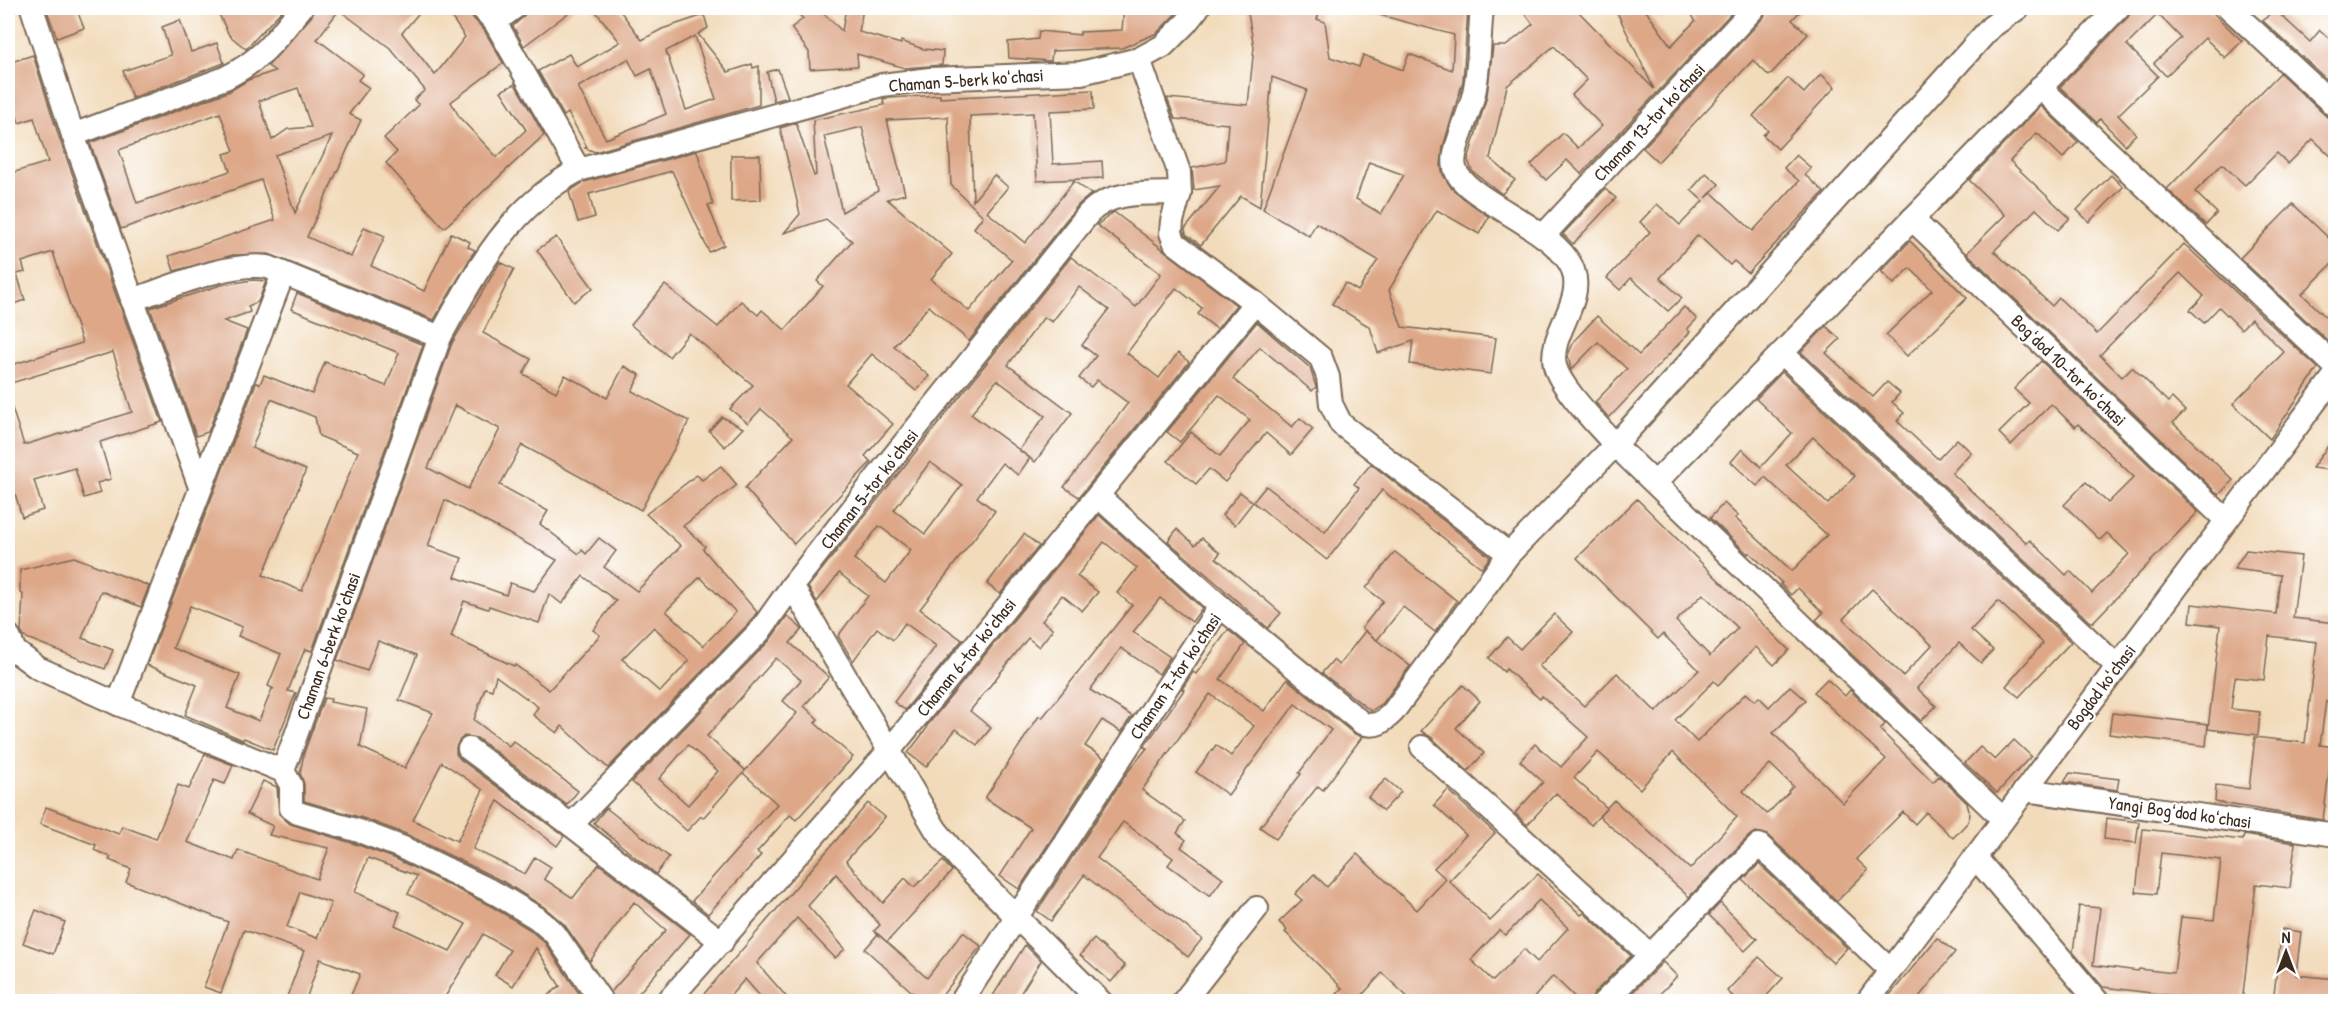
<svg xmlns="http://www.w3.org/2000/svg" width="2343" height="1009" font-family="'Patrick Hand',sans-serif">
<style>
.building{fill:#dda788;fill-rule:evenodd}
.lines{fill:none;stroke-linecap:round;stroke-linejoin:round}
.street-casing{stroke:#7b6855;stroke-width:26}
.street{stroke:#fff;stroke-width:22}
.labels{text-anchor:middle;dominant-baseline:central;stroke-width:4.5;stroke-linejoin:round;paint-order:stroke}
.street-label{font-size:18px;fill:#3b2a1e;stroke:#fff}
</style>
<rect width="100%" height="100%" fill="#fff"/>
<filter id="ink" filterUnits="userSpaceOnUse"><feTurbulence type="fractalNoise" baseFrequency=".0167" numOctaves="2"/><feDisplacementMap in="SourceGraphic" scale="12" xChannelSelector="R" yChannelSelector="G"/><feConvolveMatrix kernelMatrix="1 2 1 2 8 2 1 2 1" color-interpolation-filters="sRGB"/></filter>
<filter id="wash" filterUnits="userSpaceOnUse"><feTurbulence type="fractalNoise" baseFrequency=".008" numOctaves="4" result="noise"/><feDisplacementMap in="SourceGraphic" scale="24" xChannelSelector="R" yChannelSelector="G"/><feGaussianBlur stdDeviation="1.35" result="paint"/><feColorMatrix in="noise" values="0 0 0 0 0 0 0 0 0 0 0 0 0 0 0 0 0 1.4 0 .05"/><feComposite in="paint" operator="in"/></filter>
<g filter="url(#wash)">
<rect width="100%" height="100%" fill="#f2dbbb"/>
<g id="blocks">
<!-- building -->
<g class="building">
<polygon points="46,8 76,8 84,28 57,38"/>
<polygon points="216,8 284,8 246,49 229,35"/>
<path d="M314,8H423L402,33L435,75L465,37L445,8H464L484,30L503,63L451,102L460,118L497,157L526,130L501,91L515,84L544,135L444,228L386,163L397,152L384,138L419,105L414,100L425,90L390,48L339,10L317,39L363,74L358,80L369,88L349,114L361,120L307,237L351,257L364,227L385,236L371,266L424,291L451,233L470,242L468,247L475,250L434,320L269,254L233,255L174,271L169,256L275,220L261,180L121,229L90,143L230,91L248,80L275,71L268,66L312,16ZM298,88L311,127L288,129L272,140L259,101ZM220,113L234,151L224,154L230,171L137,203L119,150ZM332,136L295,213L275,155Z"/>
<polygon points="529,8 575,8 524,46 513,26 522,18"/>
<path d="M593,8H618L642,40L662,29L704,15L708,28L698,34L728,72L752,64L753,68L759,66V105L595,152L585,148L587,147L568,113L564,116L538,71L569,54L577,67L620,42ZM695,36L716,99L686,110L666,51ZM628,59L637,76L651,69L666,114L606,139L578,87Z"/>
<polygon points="793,8 818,8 842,31 846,8 863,8 859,32 901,44 901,41 923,49 943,51 942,65 905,68 857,54 858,66 810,69 809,52 791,28 803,19"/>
<polygon points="1124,8 1181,8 1157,33 1122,48 1052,51 1051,61 1009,58 1008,42 1038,39 1039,31 1080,35 1080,32 1122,30"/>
<path d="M1247,8H1321L1317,19L1325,22L1330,57L1359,67L1363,55L1403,70L1409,54L1452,70L1454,35L1372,13L1373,8H1468L1463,81L1443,147L1441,166L1443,175L1452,189L1489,217L1479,234L1437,210L1389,290L1402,327L1496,338L1491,374L1410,364L1413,341L1378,353L1370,327L1332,304L1345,283L1358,291L1378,260L1316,223L1309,236L1263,209L1307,90L1272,77L1260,207L1241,196L1201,245L1186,234L1185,229L1220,186L1194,190L1192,168L1225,161L1228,124L1175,119L1167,98L1248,105L1254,47ZM1369,162L1404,175L1381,214L1356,199Z"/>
<polygon points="1521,8 1575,8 1654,89 1615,8 1644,8 1671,46 1695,21 1689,8 1736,8 1581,174 1567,160 1546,180 1531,165 1563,133 1578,148 1602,126 1572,95 1587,80 1554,46 1507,86 1490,158 1515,180 1502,194 1472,171 1468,160 1487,96 1493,46 1506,46 1533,24"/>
<polygon points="1767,8 1803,8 1792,20 1808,34 1769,76 1753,60 1658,162 1643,148 1764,17"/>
<polygon points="2134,8 2208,8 2242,41 2225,58 2205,38 2166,76 2154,63 2181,38 2158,14 2127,45 2158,76 2118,115 2136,134 2125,145 2100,119 2097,123 2060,87 2128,17"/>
<polygon points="2274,9 2310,42 2320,30 2336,45 2336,88 2263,21"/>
<polygon points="180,20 191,52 217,43 224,63 132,98 123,71 171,55 162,27"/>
<polygon points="33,55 60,140 162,422 100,442 111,479 97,483 100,493 84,498 75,468 34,480 43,510 22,517 8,470 8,406 11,405 24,445 132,412 113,352 8,384 8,366 82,343 53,252 22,262 25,272 17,274 25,300 8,306 8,174 48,162 34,118 19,123 8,85 8,63"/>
<polygon points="778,69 788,97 774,101 767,72"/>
<polygon points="2280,73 2327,117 2336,120 2336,161 2313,139 2288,164 2277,153 2245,185 2222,164 2195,192 2217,213 2206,225 2167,189"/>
<polygon points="1821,74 1835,87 1778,149 1763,135 1768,130 1753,116 1788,78 1804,93"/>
<path d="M1093,90L1094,109L1050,111L1053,164L1102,161L1103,178L1037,181L1033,113L970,116L973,201L994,175L1008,187L987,212L1025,243L1074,181L1091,194L1078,205L969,341L929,306L894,346L929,376L916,391L872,354L846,384L893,424L865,456L871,462L794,544L745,488L793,437L761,409L748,423L730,409L753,385L689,333L669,357L631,325L665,285L718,327L741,301L758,315L762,310L785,330L823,286L817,281L852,241L826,219L784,233L800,214L780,128L796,123L814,176L816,175L813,120L884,105L883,99L890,98L940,95V98ZM948,117L951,185L983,216L974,228L1012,260L969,311L931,279L952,254L887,199L905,194L887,120ZM862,127L878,191L842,212L824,136Z"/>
<polygon points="2041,106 2078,142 2063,158 2037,133 2010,161 2070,218 2058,230 2036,209 1994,251 2052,306 2059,298 2097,334 2184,244 2318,368 2270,439 2233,404 2284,352 2251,319 2241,329 2219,307 2204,323 2190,310 2204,296 2180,273 2100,355 2122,377 2132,367 2168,402 2172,398 2185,411 2173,423 2233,480 2219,495 1967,253 2005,215 1969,180"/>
<polygon points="697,151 713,205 708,205 724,245 709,252 672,171 589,194 595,217 578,222 569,192 584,182"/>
<polygon points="731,155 760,155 761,200 731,201"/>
<polygon points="1796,155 1811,168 1805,175 1824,192 1748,273 1734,261 1730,265 1698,235 1660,278 1682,298 1668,311 1631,278 1620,290 1607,278 1650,232 1640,222 1657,204 1680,225 1703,201 1691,190 1706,173 1719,184 1706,198 1712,193 1753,231 1799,181 1784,168"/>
<polygon points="2111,175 2123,187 2089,222 2077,210"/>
<polygon points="1605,189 1616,198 1573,244 1563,234"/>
<polygon points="2293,204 2336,245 2336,260 2302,294 2325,316 2336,305 2336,335 2329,342 2240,258"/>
<path d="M1114,212L1236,305L1217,329L1198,314L1202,308L1176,288L1127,353L1159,378L1178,353L1189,362L1079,497L1064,487L1128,403L1097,380L1091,387L1079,378L1096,356L1082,345L1109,310L1079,287L1052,322L1044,317L1008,365L1072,413L1035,462L1019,450L1045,416L997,380L971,414L1030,458L1018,475L1002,463L977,497L995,511L920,609L962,640L905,710L894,702L936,646L905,623L893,640L877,628L853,661L838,636L868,596L839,573L817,602L808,587L1071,257L1136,307L1161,274L1097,225ZM930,462L962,485L925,534L894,510ZM879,526L911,550L886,583L854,559Z"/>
<polygon points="556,237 593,288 574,302 537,250"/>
<polygon points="1910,241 1967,298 1907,356 1886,335 1932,290 1910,268 1894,284 1881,271"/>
<path d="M500,262L514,269L483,333L531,359L523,374L556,392L565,375L607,398L624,366L640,375L632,391L689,421L641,510L522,445L500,485L548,511L540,524L579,554L582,550L586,554L599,538L616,551L604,567L637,591L681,546L646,514L697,475L702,480L721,466L737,485L683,526L705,546L703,549L757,612L750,622L608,768L562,726L557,733L533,715L538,707L496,676L492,690L485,688L474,720L509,746L513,741L578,791L567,805L477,738L464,736L459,741L456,747V754L461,760L564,836L557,846L498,801L473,849L525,874L535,857L551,867L544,879L573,898L599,864L690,934L631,1002H615L611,992L666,930L634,902L590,961L564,924L544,907L504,882L406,834L363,818L304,801V784L300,773L304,753L324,698L331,699L330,702L367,709L360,747L405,768L433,713L399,700L417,655L378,641L367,671L337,660L452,343ZM455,405L500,429L468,489L428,468ZM445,500L496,527L557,560L534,591L510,583L506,595L455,577L462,558L428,546ZM583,576L616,601L593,630L600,635L549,690L515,665L514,666L451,637L464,601L488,609L489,606L539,623L549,594L562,604ZM700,577L736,612L703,646L666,611ZM654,627L689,661L660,692L622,659ZM442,762L483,790L457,841L413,820Z"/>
<polygon points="253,280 266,281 258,302 248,306 250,312 224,321 247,330 208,432 196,436 150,308 221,285"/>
<path d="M297,293L423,345L312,651L305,649L288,691L296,693L273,750L244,738L243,740L185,715L197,685L147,665L256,383L260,384L264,375L312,394L325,362L386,386L399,353L291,309ZM271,399L315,417L319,436L358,452L302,591L263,575L306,470L252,448ZM190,606L242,627L238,636L281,654L268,686L274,689H272L259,721L227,708L240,675L173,648Z"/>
<polygon points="1684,307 1697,319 1687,329 1690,332 1609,418 1595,402 1627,369 1598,342 1571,370 1568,355 1574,341 1597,316 1639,355"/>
<polygon points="1257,322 1310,368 1316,387 1312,391 1260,347 1233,379 1292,427 1300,418 1313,429 1291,455 1266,433 1225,482 1209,469 1196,484 1168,461 1191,432 1220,456 1250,420 1219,395 1180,442 1167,432"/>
<polygon points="1826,326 1840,339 1826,353 1873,397 1887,382 1900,393 1892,402 1904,413 1897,421 1938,459 1957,439 1971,452 1952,473 2027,543 2030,540 2066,575 2070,571 2092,593 2129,554 2107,533 2100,540 2064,505 2086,482 2108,503 2134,477 2078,424 2075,427 2051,404 2011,445 1999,433 2029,403 2014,389 2041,361 2198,512 2093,622 2090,622 1801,352"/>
<path d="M1782,372L2071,642L2019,697L2006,686L2043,643L1998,601L1971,630L1993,650L1981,663L1959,643L1917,688L1936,706L1921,721L1816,620L1823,613L1798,588L1791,595L1780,584L1782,583L1749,552L1748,554L1710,518L1724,503L1738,516L1735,518L1792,571L1827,535L1765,477L1757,486L1731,462L1742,449L1761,467L1792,433L1756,399ZM1813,437L1855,476L1828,504L1786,465ZM1872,589L1932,645L1903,676L1843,619Z"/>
<polygon points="722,417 743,428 725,447 709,431"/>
<polygon points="2336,435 2336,471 2312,468"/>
<polygon points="1371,464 1490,557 1482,568 1382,490 1327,560 1253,502 1266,486 1325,532 1359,488 1354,484"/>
<polygon points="1240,492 1253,502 1235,525 1222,515"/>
<path d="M1637,499L1789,650L1774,665L1756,647L1718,685L1714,681L1675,720L1697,742L1746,693L1755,701L1759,697L1769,707L1790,686L1806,700L1773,733L1843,803L1886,759L1814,692L1827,679L1845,696L1850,690L1885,724L1880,730L1933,782L1939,776L1967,803L1970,815L1968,822L1953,838L1926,812L1915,824L1903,812L1856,859L1868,870L1837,901L1768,835L1756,832L1749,836L1689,897L1599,816L1614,800L1690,869L1737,817L1673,752L1640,789L1598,752L1574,778L1607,808L1591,825L1556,793L1527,825L1515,813L1543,782L1520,761L1535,744L1561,767L1588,737L1542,696L1540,699L1506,669L1504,672L1489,658L1507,637L1520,649L1554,614L1573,632L1539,666L1584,706L1617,673L1656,712L1699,670L1663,634L1658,639L1577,558ZM1703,594L1738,628L1710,656L1676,621ZM1770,764L1793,786L1788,791L1789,792L1767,814L1743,791Z"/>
<polygon points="1099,515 1202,608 1192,622 1160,598 1133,632 1170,657 1159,674 1121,648 1090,690 1132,716 1121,732 1102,720 1085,746 1104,758 1019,889 1000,876 1031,828 985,798 1039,716 1042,718 1132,605 1117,593 1137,568 1104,542 1077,576 1098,592 1082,611 1062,595 1042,621 1053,629 1039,647 1028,638 970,711 991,728 977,745 956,729 926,767 908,753 927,728 926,727"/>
<polygon points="1177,529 1195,545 1202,538 1220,553 1216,558 1281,613 1268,628 1168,541"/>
<polygon points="1024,534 1039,546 1000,594 987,584"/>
<polygon points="2246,550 2301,556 2293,618 2336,623 2336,688 2331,688 2329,702 2326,701 2320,745 2336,747 2336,766 2330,765 2323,820 2215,802 2216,785 2249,789 2255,737 2305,743 2317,642 2269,636 2264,680 2235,677 2231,709 2260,712 2258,735 2208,729 2220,626 2190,622 2192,604 2276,614 2280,575 2234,569"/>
<polygon points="1395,552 1457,601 1435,632 1403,607 1377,640 1362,628 1383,601 1366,588"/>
<polygon points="74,557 149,586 141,607 101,591 82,638 113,650 105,669 24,637 21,632 23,594 20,593 20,570"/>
<path d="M787,616L802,629L790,643L829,677L804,706L818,719L815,723L853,757L796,820L790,815L757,852L761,855L708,914L692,901L777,804L743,773L703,818L701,816L687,831L632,782L770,640ZM776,658L801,680L783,701L797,713L744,772L745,770L707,736ZM688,745L718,771L688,805L659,779Z"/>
<polygon points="1228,630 1245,644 1220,679 1264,711 1287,679 1353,733 1362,737 1323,790 1318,786 1276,839 1260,827 1301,774 1299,773 1331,730 1295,704 1228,795 1196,772 1216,745 1231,756 1254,726 1210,694 1142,790 1185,821 1177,833 1186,840 1181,847 1223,878 1210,896 1168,865 1173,858 1123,822 1097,858 1202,939 1188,957 1084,875 1051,921 1037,911 1127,773 1147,748 1144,747 1184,690 1182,689 1193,672 1196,674"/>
<polygon points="1365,631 1410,666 1383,703 1371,711 1322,673 1333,660 1339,665"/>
<polygon points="1463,685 1480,701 1456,728 1484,753 1468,771 1431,737 1421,731"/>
<polygon points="2112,713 2208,724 2206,746 2109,734"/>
<polygon points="2014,740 2031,756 1997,793 1965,763 1980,747 1995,760"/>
<path d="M205,754L233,765L225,784L214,780L187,842L234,860L238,850L317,879L329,848L269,835L273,826L247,814L263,781L277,787L279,814L290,824L355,844L396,859L491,906L529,929L545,943L585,1002H540L560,986L536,948L513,986L495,975L510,950L483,934L442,1002H348L360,974L320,959L305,1002H285L304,951L244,930L221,993L204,987L228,922L126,882L131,869L109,860L111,857L94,850L96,845L40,824L46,807L119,834L122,826L156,839L178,785L189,789ZM368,858L417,876L408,894L466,924L450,951L395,925L400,912L355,892ZM300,892L331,903L317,938L287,927Z"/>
<polygon points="2070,773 2119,779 2117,790 2064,782"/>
<polygon points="1386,779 1401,792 1383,811 1368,797"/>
<path d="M1448,790L1495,833L1449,881L1490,921L1538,874L1581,915L1584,913L1631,956L1594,993L1591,1002H1580L1553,976L1530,1002H1413L1382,973L1356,1002H1347L1337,993L1342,988L1285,932L1287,930L1279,922L1302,900L1295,894L1314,874L1327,887L1357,854L1417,910L1446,879L1434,868L1466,835L1434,805ZM1539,900L1568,928L1537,962L1524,949L1493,981L1471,960L1499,930L1506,935Z"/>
<polygon points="868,803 885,817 846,861 883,903 905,878 914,887 943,861 952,871 887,942 874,931 880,925 836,874 808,906 845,949 835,958 797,918 757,963 791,1002 765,1002 745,979 725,1002 697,1002"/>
<polygon points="606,808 669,857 656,874 594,823"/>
<polygon points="2106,818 2139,822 2136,843 2104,839"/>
<polygon points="2143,829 2243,840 2244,835 2295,843 2290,888 2256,884 2242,1002 2224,1002 2103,987 2073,952 2079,906 2100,908 2093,965 2138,971 2139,969 2174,973 2181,917 2214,920 2221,860 2161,853 2156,894 2136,892"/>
<polygon points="1759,864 1847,948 1833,963 1743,880"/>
<polygon points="1720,903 1757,939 1745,951 1709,915"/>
<polygon points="36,910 65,922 53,954 23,943"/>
<polygon points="2282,929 2301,932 2296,975 2336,979 2336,1002 2273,1002"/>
<polygon points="963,932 981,946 937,1002 923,1002 865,949 878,934 927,978"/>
<polygon points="1937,938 1955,952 1915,1002 1884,1002"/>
<polygon points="1094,939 1125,966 1111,982 1080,955"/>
<polygon points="1025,945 1041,961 1015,1002 989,1002"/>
<polygon points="1759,957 1783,978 1761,1002 1739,1002 1727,991"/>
<polygon points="1663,962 1677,976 1652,1002 1623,1002"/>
</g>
</g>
</g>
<g filter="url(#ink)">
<use href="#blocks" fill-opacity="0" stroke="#7b6855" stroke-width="1.5"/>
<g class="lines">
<defs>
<g id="street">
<polyline points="32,8 73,135 200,487"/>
<polyline points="482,8 495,22 579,170"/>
<path d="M1482,8C1479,35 1480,66 1474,93C1471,107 1465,120 1461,133C1458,144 1452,156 1455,168C1462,199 1558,228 1573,270C1585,303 1548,333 1555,366C1561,389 1599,426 1615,445L1991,27L2018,8"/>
<polyline points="2229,8 2336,107"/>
<polyline points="495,22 514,8"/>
<polyline points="1139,59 1179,172 1180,193 1172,221 1171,233 1175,243 1255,303 1321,358 1328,377 1331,404 1341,424 1509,554"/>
<polyline points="2040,87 2336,367"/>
<path d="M73,135L225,78C262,60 276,39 301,8"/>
<polyline points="1912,219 2226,520"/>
<polyline points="1543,236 1754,8"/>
<path d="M132,300C171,287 229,261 268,267L440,337"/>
<polyline points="1782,353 2117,666"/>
<polyline points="1655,483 2118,8"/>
<polyline points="1098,496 1220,606"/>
<polyline points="792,586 936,830 961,861 1101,1002"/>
<polyline points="8,635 15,651 38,668 118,704 283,771"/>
<polyline points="118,704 283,274"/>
<polyline points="1422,747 1650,955"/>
<polyline points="469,749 571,825 722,942"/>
<polyline points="2025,790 2336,835"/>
<path d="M571,825L760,631L792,586L889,462L1089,213C1113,189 1149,194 1180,193"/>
<polyline points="1975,857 2098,1002"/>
<path d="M602,1002L555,934L537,918L497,894L401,847L359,831L298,813L291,808V785L283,771L440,337C476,271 510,206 579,170L882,85L930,79L1081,73L1139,59L1163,46L1186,23L1198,8"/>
<polyline points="667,1002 888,752 1255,303"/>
<path d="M961,1002L1220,606L1362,723C1376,728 1383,722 1393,712L1509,554L1615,445L2003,819"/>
<polyline points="1183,1002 1257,908"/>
<polyline points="1604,1002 1759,845 1890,970"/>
<polyline points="1867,1002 2336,374"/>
</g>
</defs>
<!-- street casing -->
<use href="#street" class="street-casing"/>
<!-- street -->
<use href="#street" class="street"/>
</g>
</g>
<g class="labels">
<!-- street labels -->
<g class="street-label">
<text transform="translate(966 80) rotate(-4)">Chaman 5-berk koʻchasi</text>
<text transform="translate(1649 122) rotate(-47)">Chaman 13-tor koʻchasi</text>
<text transform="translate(2069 370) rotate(44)">Bogʻdod 10-tor koʻchasi</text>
<text transform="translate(869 489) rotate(-52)">Chaman 5-tor koʻchasi</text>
<text transform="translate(328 646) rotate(-70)">Chaman 6-berk koʻchasi</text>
<text transform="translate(966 657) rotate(-51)">Chaman 6-tor koʻchasi</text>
<text transform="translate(1175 676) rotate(-56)">Chaman 7-tor koʻchasi</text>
<text transform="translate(2101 687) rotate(-53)">Bogdod koʻchasi</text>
<text transform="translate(2180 812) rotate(8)">Yangi Bogʻdod koʻchasi</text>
</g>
</g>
<!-- margin -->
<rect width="2343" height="1009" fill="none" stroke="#fff" stroke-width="30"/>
<!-- north arrow -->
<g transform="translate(2286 952)" stroke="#ffffff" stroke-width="4.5" paint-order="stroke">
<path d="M0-4.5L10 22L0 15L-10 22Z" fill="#3b2a1e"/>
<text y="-9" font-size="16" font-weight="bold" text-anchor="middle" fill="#3b2a1e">N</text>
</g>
</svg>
